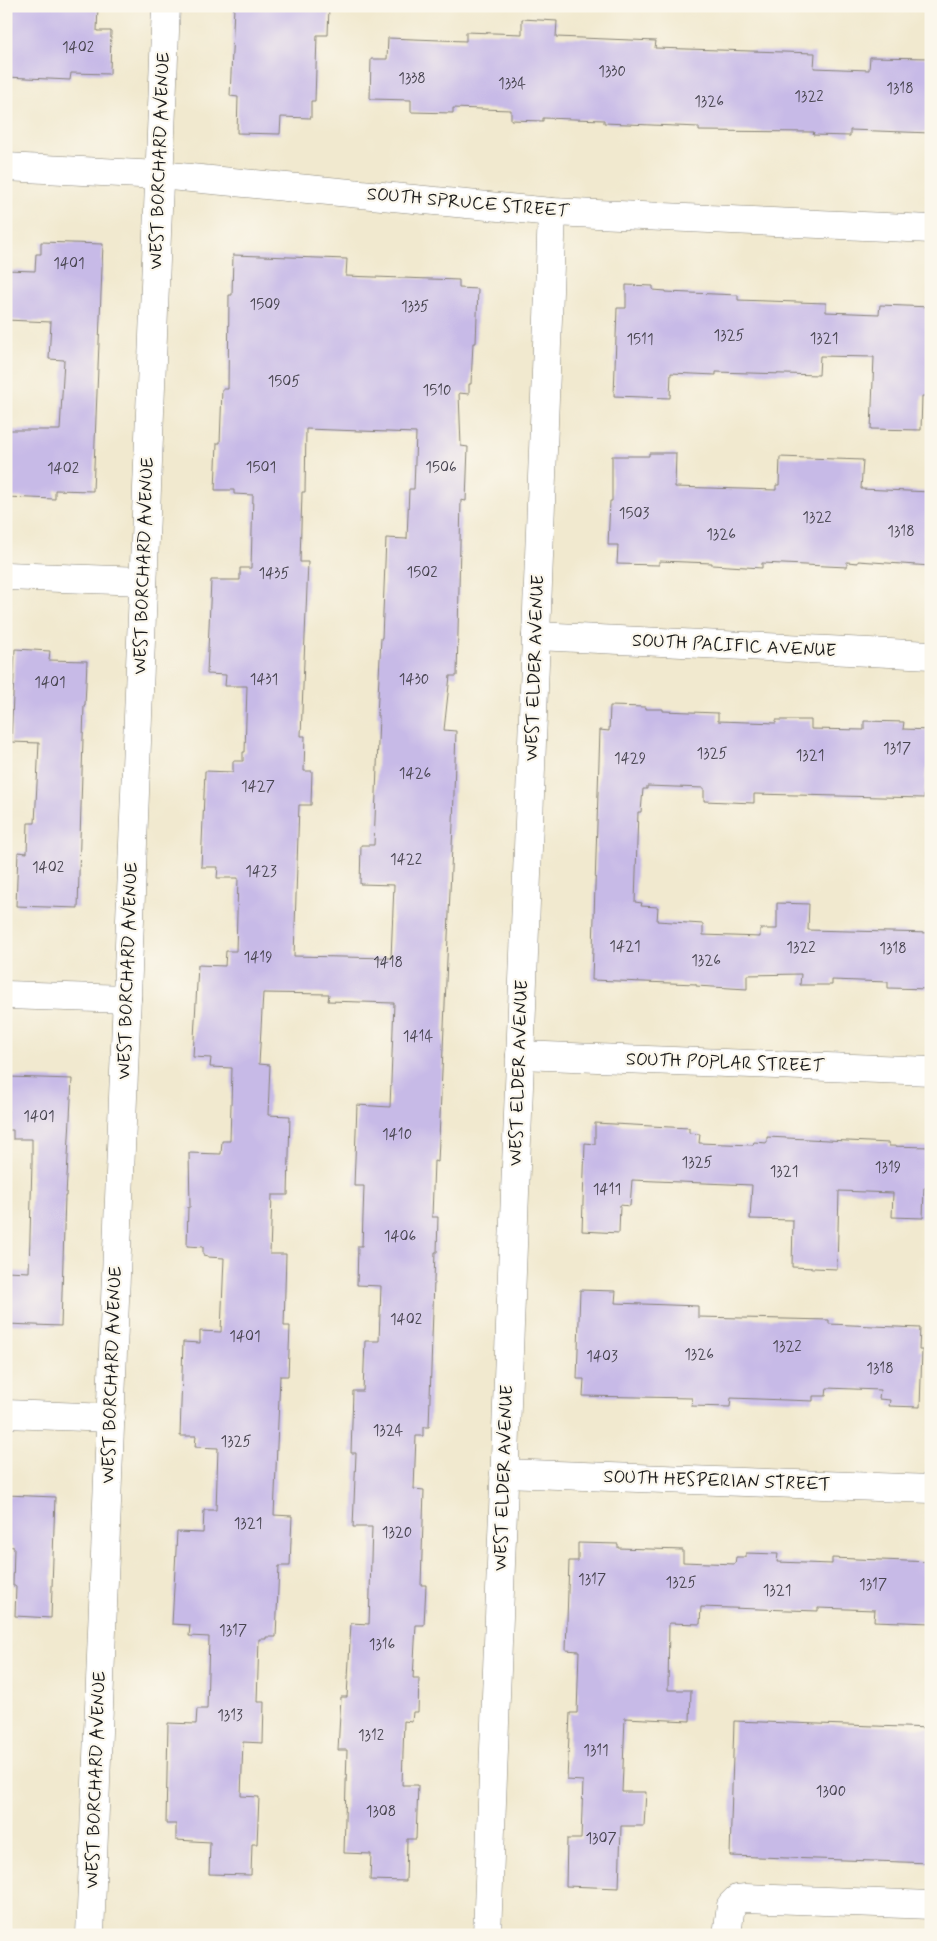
<svg xmlns="http://www.w3.org/2000/svg" width="937" height="1941" font-family="Mynerve,sans-serif">
<style>
.building{fill:#c7bae7;fill-rule:evenodd}
.lines{fill:none;stroke-linecap:round;stroke-linejoin:round}
.minor-casing{stroke:#868276;stroke-width:29}
.minor{stroke:#fff;stroke-width:28}
.labels{text-anchor:middle;dominant-baseline:central;stroke-width:4.5;stroke-linejoin:round;paint-order:stroke}
.number-label{font-size:15px;fill:#47444f}
.street-label{font-size:18px;fill:#1c1c1c;stroke:#fbf7ec}
</style>
<rect width="100%" height="100%" fill="#fbf7ec"/>
<filter id="ink" filterUnits="userSpaceOnUse"><feTurbulence type="fractalNoise" baseFrequency=".02" numOctaves="2"/><feDisplacementMap in="SourceGraphic" scale="10" xChannelSelector="R" yChannelSelector="G"/><feConvolveMatrix kernelMatrix="1 2 1 2 8 2 1 2 1" color-interpolation-filters="sRGB"/></filter>
<filter id="wash" filterUnits="userSpaceOnUse"><feTurbulence type="fractalNoise" baseFrequency=".0096" numOctaves="4" result="noise"/><feDisplacementMap in="SourceGraphic" scale="20" xChannelSelector="R" yChannelSelector="G"/><feGaussianBlur stdDeviation="1.12" result="paint"/><feColorMatrix in="noise" values="0 0 0 0 0 0 0 0 0 0 0 0 0 0 0 0 0 1.4 0 .05"/><feComposite in="paint" operator="in"/></filter>
<g filter="url(#wash)">
<rect width="100%" height="100%" fill="#f1e9cf"/>
<g id="blocks">
<!-- building -->
<g class="building">
<polygon points="6,6 98,6 97,31 111,31 110,74 71,73 70,80 6,77"/>
<polygon points="261,6 329,6 328,35 317,35 315,101 311,101 311,118 281,117 280,134 237,133 238,97 230,96 234,7 261,8"/>
<polygon points="522,19 557,21 556,37 656,41 655,48 815,53 814,68 869,70 870,57 931,58 931,133 850,130 850,136 813,135 814,132 699,131 699,127 604,123 604,120 543,118 543,121 511,120 511,110 453,108 453,113 411,112 411,100 370,99 371,59 387,59 388,38 466,41 466,32 522,34"/>
<polygon points="41,242 103,244 93,491 55,490 55,499 6,497 6,430 60,430 64,360 49,359 51,322 6,320 6,270 35,271 36,254 41,254"/>
<path d="M233,255L347,259L346,276L459,280V288L478,289L476,343H473L471,384H469V394L459,393L461,446L468,447L466,501L461,500L457,676H450L444,730L456,731L453,824L438,1162L434,1161L432,1217H438L437,1252H435L429,1427H423V1436H416L414,1489L424,1490L421,1585H426L424,1625H416L413,1678H419L418,1712H413L412,1722L404,1721L402,1785H418L416,1839H407L406,1881L370,1880L371,1854L344,1853L347,1750H338L341,1697H347L351,1623L369,1624L372,1527H353L356,1453H351L353,1391H363L365,1341H379L381,1286L357,1285L358,1246H362L364,1186H354L357,1105L390,1107L394,1003L328,1001L329,994L263,993L259,1064L270,1065L268,1115L290,1116L288,1195H272L270,1254H286L284,1326H290L288,1376H280L274,1515L292,1516L290,1566H279L276,1637H266V1639H259L257,1702H264L263,1743L243,1742L241,1796L259,1797L257,1844H252L251,1875L209,1874L210,1842L176,1840V1824H166L168,1723L196,1724L197,1709H207L209,1637L189,1636L190,1625L172,1624L177,1532L203,1533L204,1510H216L218,1448L195,1447L196,1436H180L183,1342L200,1343V1331L221,1332L224,1258L208,1257V1256L203,1255V1247L187,1246L188,1207H190L189,1153L221,1154L222,1141H230L232,1068L210,1067L211,1058L193,1057L198,965L225,966L226,951H236L238,878H217L218,867H201L205,771L233,772V761H243V752H245L247,686H225L226,675L207,674L211,580H240V568H251L253,495L234,494V490H215L217,443H220L222,389H228L229,295H232ZM306,429L416,433L414,489H409L407,539L386,538L382,638H381L377,716H379L374,845H361L360,884L394,885L391,958L294,956L299,805H311L312,771H304L305,736H301L308,562H300L302,492H305Z"/>
<polygon points="626,285 653,286 653,290 666,291 666,292 738,295 738,300 826,303 826,312 879,314 880,305 931,307 931,396 922,396 921,430 871,429 874,357 820,356 819,375 716,372 716,375 671,373 670,398 614,396 617,308 626,308"/>
<polygon points="649,453 676,453 675,487 776,490 776,485 779,485 780,457 863,460 861,489 931,492 931,566 858,561 858,563 847,562 847,567 762,563 762,568 712,565 712,563 659,561 659,565 617,564 618,545 608,545 610,501 612,501 612,456 649,456"/>
<polygon points="15,649 50,651 49,660 87,661 85,705 84,705 78,908 16,906 18,852 27,853 28,823 35,823 39,743 11,742"/>
<polygon points="610,706 645,707 645,709 663,709 663,711 718,713 718,721 776,723 776,720 811,720 811,729 864,730 864,721 904,722 903,729 931,730 931,769 926,769 924,798 754,794 754,803 704,801 704,788 647,786 647,789 643,789 641,812 638,812 635,902 642,903 641,906 658,907 657,921 703,924 703,935 760,937 760,929 777,929 777,903 809,904 808,930 931,933 931,989 888,988 888,982 832,980 832,985 800,985 801,974 747,975 747,989 696,986 696,984 592,980 600,730 609,731"/>
<polygon points="9,1077 72,1079 66,1196 65,1196 61,1326 6,1324 6,1271 29,1272 32,1163 32,1139 13,1139 13,1130 7,1130"/>
<polygon points="595,1123 689,1128 689,1133 700,1134 699,1143 753,1145 754,1142 767,1143 767,1137 889,1143 889,1146 930,1147 928,1188 924,1188 923,1218 892,1217 893,1193 839,1191 837,1269 792,1267 793,1220 750,1219 752,1185 632,1180 630,1206 620,1205 619,1233 582,1231 585,1143 595,1144"/>
<polygon points="580,1290 616,1291 615,1303 698,1306 698,1317 829,1320 829,1324 920,1328 919,1350 922,1350 920,1407 889,1406 890,1400 879,1399 880,1390 827,1388 826,1396 813,1396 813,1401 731,1398 730,1407 691,1406 692,1398 583,1396 584,1379 577,1379"/>
<polygon points="6,1495 55,1497 51,1618 15,1616 16,1586 13,1586 14,1547 6,1546"/>
<polygon points="578,1543 618,1544 618,1548 683,1550 683,1562 735,1564 736,1557 746,1557 746,1553 778,1554 777,1562 832,1564 832,1558 931,1562 931,1623 874,1621 875,1610 818,1608 818,1611 701,1607 700,1624 669,1623 668,1690 691,1690 690,1721 625,1718 622,1792 646,1792 644,1826 621,1826 619,1888 566,1886 567,1839 581,1839 583,1781 567,1780 570,1713 577,1713 579,1651 566,1650 569,1561 578,1561"/>
<polygon points="734,1721 931,1728 931,1863 730,1856"/>
</g>
</g>
</g>
<g filter="url(#ink)">
<use href="#blocks" fill-opacity="0" stroke="#868276" stroke-width="1"/>
<g class="lines">
<defs>
<g id="minor">
<polyline points="6,167 159,175 552,212 931,229"/>
<polyline points="6,576 143,581"/>
<polyline points="536,636 931,655"/>
<polyline points="6,995 127,999"/>
<polyline points="520,1055 931,1071"/>
<polyline points="6,1414 111,1418"/>
<polyline points="504,1473 931,1489"/>
<polyline points="90,1935 166,6"/>
<polyline points="487,1935 552,212"/>
<polyline points="727,1935 731,1905 737,1899 746,1898 931,1905"/>
</g>
</defs>
<!-- minor casing -->
<use href="#minor" class="minor-casing"/>
<!-- minor -->
<use href="#minor" class="minor"/>
</g>
</g>
<g class="labels">
<!-- number labels -->
<g class="number-label">
<text x="78" y="48">1402</text>
<text x="612" y="72">1330</text>
<text x="412" y="79">1338</text>
<text x="512" y="84">1334</text>
<text x="900" y="89">1318</text>
<text x="809" y="97">1322</text>
<text x="709" y="102">1326</text>
<text x="69" y="264">1401</text>
<text x="265" y="305">1509</text>
<text x="415" y="307">1335</text>
<text x="729" y="336">1325</text>
<text x="824" y="339">1321</text>
<text x="640" y="340">1511</text>
<text x="284" y="382">1505</text>
<text x="437" y="391">1510</text>
<text x="261" y="468">1501</text>
<text x="441" y="468">1506</text>
<text x="63" y="469">1402</text>
<text x="634" y="514">1503</text>
<text x="817" y="518">1322</text>
<text x="901" y="532">1318</text>
<text x="721" y="535">1326</text>
<text x="422" y="573">1502</text>
<text x="274" y="574">1435</text>
<text x="264" y="680">1431</text>
<text x="414" y="680">1430</text>
<text x="50" y="683">1401</text>
<text x="897" y="749">1317</text>
<text x="712" y="754">1325</text>
<text x="810" y="756">1321</text>
<text x="630" y="759">1429</text>
<text x="415" y="774">1426</text>
<text x="258" y="787">1427</text>
<text x="406" y="860">1422</text>
<text x="48" y="868">1402</text>
<text x="261" y="872">1423</text>
<text x="625" y="947">1421</text>
<text x="801" y="948">1322</text>
<text x="893" y="949">1318</text>
<text x="258" y="958">1419</text>
<text x="706" y="961">1326</text>
<text x="388" y="963">1418</text>
<text x="418" y="1037">1414</text>
<text x="39" y="1117">1401</text>
<text x="397" y="1135">1410</text>
<text x="697" y="1163">1325</text>
<text x="888" y="1168">1319</text>
<text x="784" y="1172">1321</text>
<text x="607" y="1190">1411</text>
<text x="400" y="1237">1406</text>
<text x="406" y="1320">1402</text>
<text x="245" y="1337">1401</text>
<text x="787" y="1347">1322</text>
<text x="699" y="1355">1326</text>
<text x="602" y="1357">1403</text>
<text x="880" y="1369">1318</text>
<text x="388" y="1431">1324</text>
<text x="236" y="1442">1325</text>
<text x="248" y="1524">1321</text>
<text x="397" y="1533">1320</text>
<text x="592" y="1580">1317</text>
<text x="681" y="1583">1325</text>
<text x="873" y="1585">1317</text>
<text x="777" y="1591">1321</text>
<text x="233" y="1631">1317</text>
<text x="382" y="1645">1316</text>
<text x="230" y="1716">1313</text>
<text x="371" y="1736">1312</text>
<text x="596" y="1751">1311</text>
<text x="831" y="1792">1300</text>
<text x="381" y="1812">1308</text>
<text x="601" y="1839">1307</text>
</g>
<!-- street labels -->
<g class="street-label">
<text transform="translate(160 161) rotate(-88)">WEST BORCHARD AVENUE</text>
<text transform="translate(468 203) rotate(5)">SOUTH SPRUCE STREET</text>
<text transform="translate(144 566) rotate(-88)">WEST BORCHARD AVENUE</text>
<text transform="translate(734 646) rotate(3)">SOUTH PACIFIC AVENUE</text>
<text transform="translate(535 668) rotate(-88)">WEST ELDER AVENUE</text>
<text transform="translate(128 971) rotate(-88)">WEST BORCHARD AVENUE</text>
<text transform="translate(725 1063) rotate(2)">SOUTH POPLAR STREET</text>
<text transform="translate(519 1073) rotate(-88)">WEST ELDER AVENUE</text>
<text transform="translate(112 1375) rotate(-88)">WEST BORCHARD AVENUE</text>
<text transform="translate(504 1478) rotate(-88)">WEST ELDER AVENUE</text>
<text transform="translate(717 1481) rotate(2)">SOUTH HESPERIAN STREET</text>
<text transform="translate(96 1780) rotate(-88)">WEST BORCHARD AVENUE</text>
</g>
</g>
<!-- margin -->
<rect width="937" height="1941" fill="none" stroke="#fbf7ec" stroke-width="25"/>
</svg>
